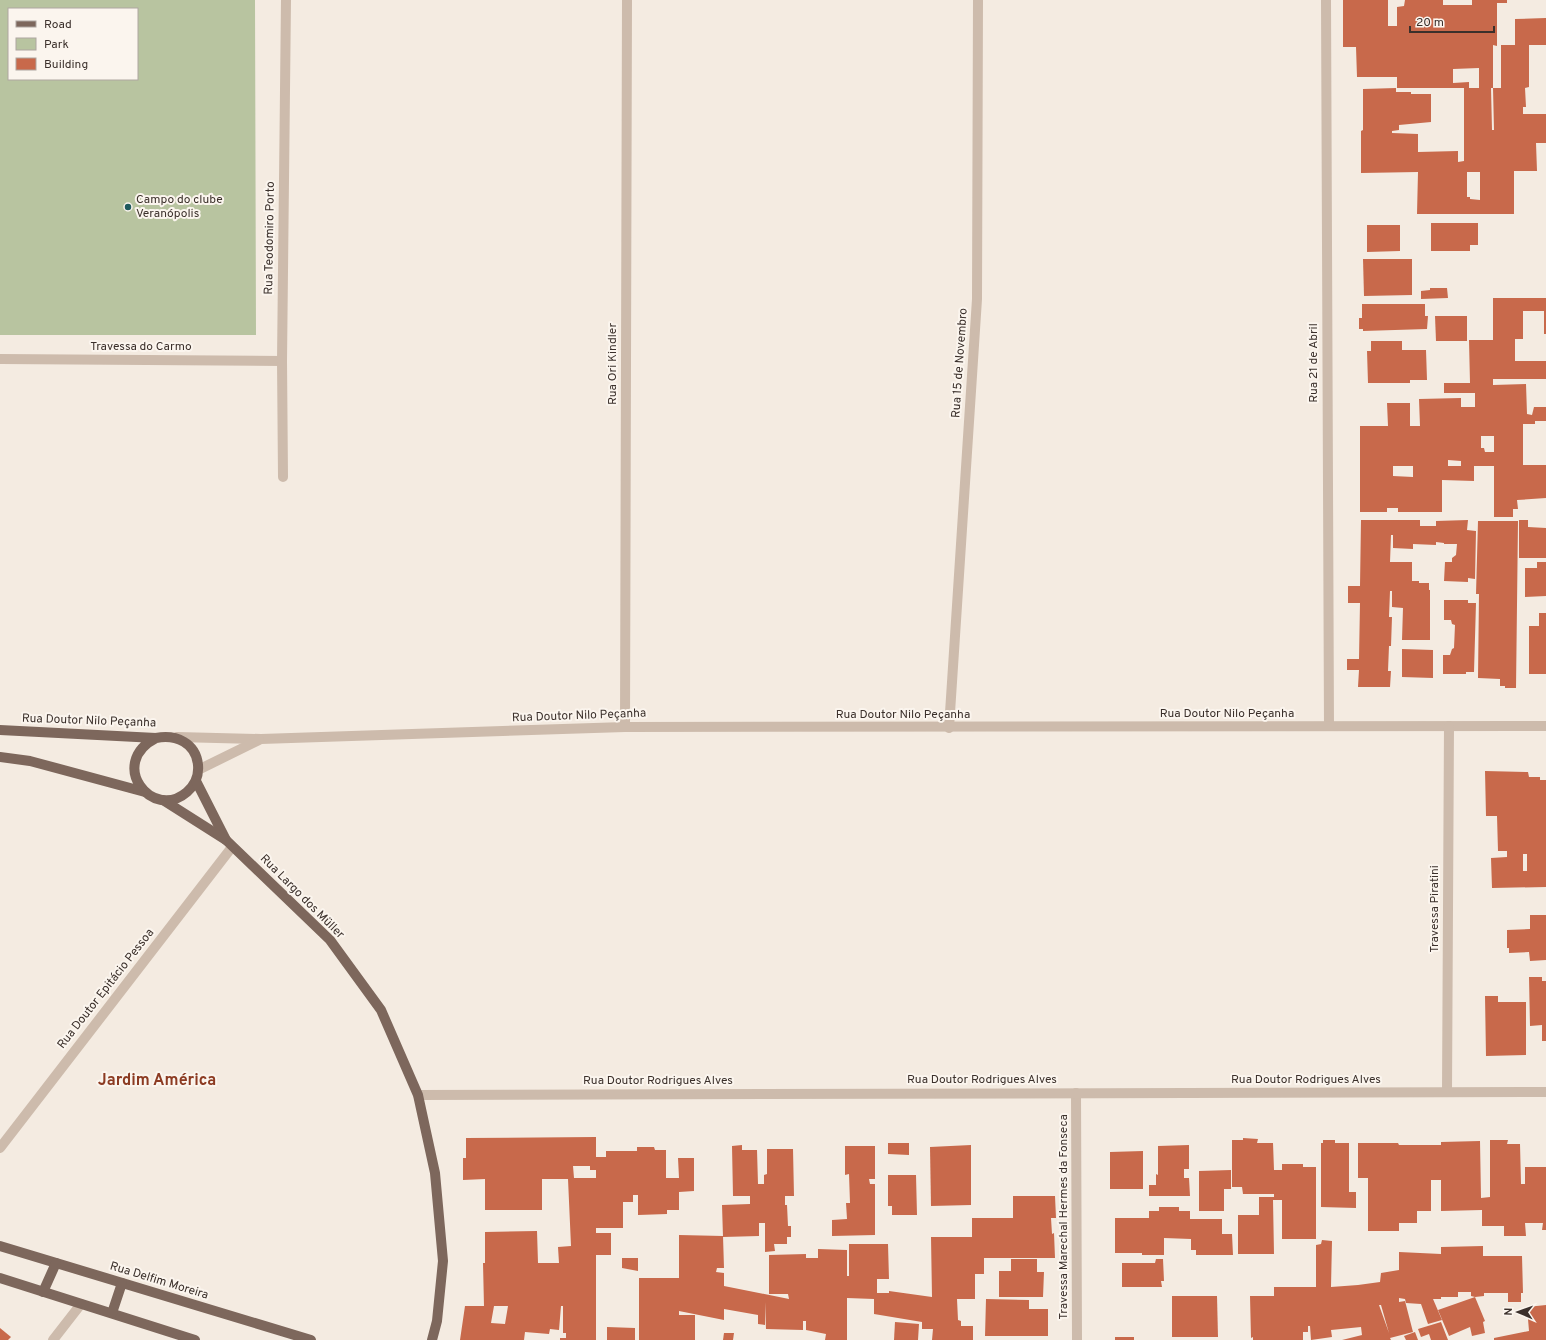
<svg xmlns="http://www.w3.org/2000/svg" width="1546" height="1340" font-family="Overpass,sans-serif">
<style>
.green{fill:#b8c4a0;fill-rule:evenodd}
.building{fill:#c8694b;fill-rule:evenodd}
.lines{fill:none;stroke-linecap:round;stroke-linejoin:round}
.minor{stroke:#cdbbac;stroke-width:10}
.major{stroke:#7d675c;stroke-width:10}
.poi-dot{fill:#1f5a5e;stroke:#fbf5ee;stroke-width:1.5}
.labels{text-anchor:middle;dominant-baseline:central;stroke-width:4;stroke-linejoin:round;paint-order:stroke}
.poi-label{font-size:12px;fill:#3b302b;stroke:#fbf5ee;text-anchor:start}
.street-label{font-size:12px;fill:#3b302b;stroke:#fbf5ee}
.district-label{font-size:16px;font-weight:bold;fill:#8c3b22;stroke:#fbf5ee}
</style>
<rect width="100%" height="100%" fill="#f4ebe1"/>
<!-- green -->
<path class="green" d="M0,0H255L256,335H0ZM9,9H137V79H9Z"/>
<!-- building -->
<g class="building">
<path d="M1343,0H1388V26H1397V7L1404,6L1405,0H1443V5H1472V0H1507V3H1497V46L1493,45V88H1501V45H1515V19L1546,18V45H1529V87L1525,88L1526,107H1523V114H1546V143H1536L1537,171H1514V214H1417L1418,172L1361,173V131L1363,130V89L1396,88V92H1411V94H1431V122L1399,125V130L1392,131V133L1418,134V152L1458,151V162L1464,161V88H1397V77H1357L1356,47H1343ZM1479,68V88H1469V82L1453,83V69ZM1491,88H1493L1494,130H1492ZM1467,172H1480V200L1470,199V197H1467Z"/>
<polygon points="1431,223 1478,223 1478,245 1470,245 1470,251 1431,251"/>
<polygon points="1367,225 1400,225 1400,251 1367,252"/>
<polygon points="1363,259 1412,259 1412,295 1364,296"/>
<polygon points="1430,288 1447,288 1448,298 1421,299 1421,291 1430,290"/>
<path d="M1493,298H1546V334H1544V311H1523V339H1515V361H1546V379H1493V385L1526,384L1527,414L1532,415L1534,407H1546V421H1535V424H1523V465H1546V498L1517,500L1518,509H1513V517H1494V466H1474V481L1442,480V512H1398V508H1387V512H1360V426H1388L1387,403H1410V426H1420L1419,399L1461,398V407H1475V393H1444V383H1470L1469,340H1493ZM1481,436H1494V452H1485L1484,448H1481ZM1448,460L1461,461V466H1448ZM1393,466H1413V477L1393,476Z"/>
<polygon points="1362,304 1425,304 1425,316 1428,316 1427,329 1363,331 1363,329 1359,329 1359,318 1362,318"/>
<polygon points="1435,316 1467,316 1467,341 1436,341"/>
<polygon points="1371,341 1402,341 1402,350 1426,350 1427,380 1410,380 1410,383 1368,383 1367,351 1371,351"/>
<polygon points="1361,520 1420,520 1420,526 1436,526 1436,521 1468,520 1467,530 1476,531 1475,579 1468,578 1468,582 1444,581 1445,562 1452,562 1452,558 1456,555 1457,544 1444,544 1444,543 1436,542 1436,545 1413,544 1413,549 1393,548 1393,535 1391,535 1390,562 1412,562 1412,581 1419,581 1419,583 1429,583 1429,590 1430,590 1430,640 1402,640 1403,608 1392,607 1392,591 1390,591 1389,617 1392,617 1391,646 1389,646 1388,671 1391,671 1390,687 1358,687 1359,670 1347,670 1347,659 1359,659 1360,603 1348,603 1348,586 1360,586"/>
<polygon points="1519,520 1528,520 1528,527 1546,528 1546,558 1519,558"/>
<polygon points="1478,521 1518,521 1516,688 1505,688 1505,686 1500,686 1500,679 1478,678 1479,594 1476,594"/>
<polygon points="1537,562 1546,562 1546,596 1525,597 1525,568 1537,568"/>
<polygon points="1444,600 1468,600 1468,603 1476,603 1474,672 1466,672 1466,674 1443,674 1443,655 1450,655 1452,649 1454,648 1455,625 1452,624 1451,620 1444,620"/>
<polygon points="1539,613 1546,613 1546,674 1529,674 1529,626 1539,626"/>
<polygon points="1402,649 1433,650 1433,678 1402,677"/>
<path d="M1485,771L1528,772L1529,777H1540V780H1546V887L1492,888L1491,858L1507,857V851H1498L1497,816H1486ZM1523,854H1527V871H1523Z"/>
<polygon points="1530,915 1546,915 1546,960 1530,961 1529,952 1509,953 1509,948 1507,948 1507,930 1530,929"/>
<polygon points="1529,977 1542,977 1542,981 1546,981 1546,1041 1542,1041 1542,1025 1530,1026"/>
<polygon points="1485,996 1498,996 1498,1002 1526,1002 1526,1055 1486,1056"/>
<path d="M596,1137V1157H606V1151H637V1147H654L655,1150H666V1178H679L678,1158H694V1191L679,1192V1210H667V1214L638,1215V1195H633V1202H623V1228H596V1233H611V1255H596V1340H560V1338H566V1333H563V1306H561L559,1330L550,1329L549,1334L525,1332L524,1340H460L465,1306H484L483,1263H485V1232L537,1231L538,1263H559L558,1247L571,1246L568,1179H542V1210H485V1179L463,1180V1158H466V1138ZM573,1166H590V1170H596V1178H574ZM494,1306H508L505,1324L491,1323Z"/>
<polygon points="1243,1138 1258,1139 1257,1143 1273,1143 1274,1170 1282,1170 1282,1164 1303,1164 1303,1167 1316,1167 1316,1239 1282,1239 1282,1200 1273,1200 1274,1254 1238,1254 1238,1215 1259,1215 1259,1197 1274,1197 1274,1194 1243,1194 1242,1187 1232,1187 1232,1140 1243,1140"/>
<polygon points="1323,1140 1335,1140 1335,1143 1349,1143 1349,1192 1356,1192 1356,1208 1321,1207 1321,1143 1323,1143"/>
<polygon points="1490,1140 1508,1140 1507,1144 1520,1144 1521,1184 1525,1184 1525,1167 1546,1167 1546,1230 1542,1230 1543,1223 1525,1223 1526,1236 1504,1236 1504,1226 1482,1226 1482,1210 1441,1211 1441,1180 1431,1180 1431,1211 1417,1211 1417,1223 1399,1223 1399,1231 1368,1231 1368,1178 1358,1178 1358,1143 1398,1143 1399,1145 1441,1145 1441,1142 1480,1141 1481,1198 1490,1197"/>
<polygon points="888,1143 909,1143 909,1155 888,1154"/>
<polygon points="742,1145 742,1150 757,1150 758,1184 764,1184 764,1175 767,1174 767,1149 793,1149 794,1196 785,1196 785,1205 787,1205 788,1226 791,1226 791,1237 787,1237 787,1244 774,1244 775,1251 765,1252 765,1223 759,1223 759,1236 723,1237 722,1205 750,1204 750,1196 733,1196 732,1146"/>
<polygon points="971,1145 971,1205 931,1206 930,1147"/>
<polygon points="1189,1145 1189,1169 1184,1169 1184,1178 1189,1178 1190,1196 1149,1196 1149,1185 1156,1185 1156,1174 1158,1175 1158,1146"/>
<polygon points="845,1146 875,1146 875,1179 869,1179 870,1184 875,1184 875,1235 832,1236 832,1220 847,1219 846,1203 850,1203 849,1174 845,1175"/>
<polygon points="1143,1151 1143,1189 1110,1189 1110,1152"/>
<polygon points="1231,1170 1231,1189 1224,1189 1224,1211 1199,1211 1199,1171"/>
<polygon points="888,1175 916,1175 917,1215 892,1215 892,1206 888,1206"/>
<polygon points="1013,1196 1055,1196 1056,1218 1051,1218 1052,1234 1054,1233 1055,1258 984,1258 984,1274 975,1274 975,1299 957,1299 958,1320 961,1321 961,1326 973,1326 973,1340 932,1340 933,1329 922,1329 922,1322 874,1314 874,1299 847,1298 847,1340 825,1340 826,1334 806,1330 806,1321 803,1321 803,1330 766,1329 765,1302 765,1325 758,1324 758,1315 724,1309 724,1320 679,1311 679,1315 695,1315 695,1340 639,1340 639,1278 679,1278 679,1235 723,1236 724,1268 717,1268 716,1272 724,1273 724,1286 789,1299 788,1294 769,1294 769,1255 806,1254 806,1258 818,1258 818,1249 847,1250 847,1276 849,1276 849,1244 888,1244 889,1279 877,1279 877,1293 889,1293 889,1291 932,1297 931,1237 972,1237 972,1218 1013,1218"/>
<polygon points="1159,1207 1179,1207 1179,1211 1190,1211 1190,1219 1222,1219 1222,1234 1232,1234 1233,1255 1196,1255 1196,1250 1191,1250 1191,1239 1164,1238 1164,1255 1142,1255 1142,1253 1115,1253 1115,1218 1149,1218 1149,1211 1159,1211"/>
<path d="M1322,1240L1332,1241L1331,1287L1358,1285L1380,1282L1381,1273L1399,1270V1252L1441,1254V1247L1483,1246V1256H1522L1523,1293H1521V1302H1508V1293H1484V1296L1475,1297L1471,1296V1292H1458V1297H1441V1299H1433L1442,1320L1428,1324L1421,1304L1406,1303L1405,1299L1399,1298V1302L1405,1301L1413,1332L1390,1338L1391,1340H1342L1362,1335L1361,1327L1331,1330L1332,1337L1311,1340L1310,1326H1308V1332H1303V1340H1253V1337L1251,1338L1250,1296H1274V1287H1316V1245L1321,1244ZM1379,1305H1381L1389,1333Z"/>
<polygon points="622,1258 638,1258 638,1271 622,1268"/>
<polygon points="1011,1259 1037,1259 1037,1272 1044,1272 1043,1297 999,1297 999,1271 1011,1271"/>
<polygon points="1156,1259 1163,1259 1164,1281 1161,1281 1162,1287 1122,1287 1122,1263 1155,1263"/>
<polygon points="1172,1296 1217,1296 1218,1337 1172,1337"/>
<polygon points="1475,1297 1485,1321 1483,1322 1485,1333 1472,1336 1470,1327 1449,1336 1438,1310"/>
<polygon points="986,1299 1029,1300 1029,1309 1048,1309 1048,1336 985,1336"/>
<polygon points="1546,1305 1546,1340 1494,1340 1494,1338 1529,1331 1527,1307"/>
<polygon points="895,1322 919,1324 918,1340 894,1340"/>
<polygon points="1441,1322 1448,1340 1431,1340 1429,1334 1421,1337 1418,1329"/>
<polygon points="607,1327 635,1328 635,1340 607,1340"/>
<polygon points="0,1328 11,1337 8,1340 0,1340"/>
<polygon points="1415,1332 1418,1340 1406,1340 1404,1336"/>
<polygon points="724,1333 734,1333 733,1340 723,1340"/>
<rect x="1115" y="1337" width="19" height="3"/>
</g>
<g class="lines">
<!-- minor -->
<g class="minor">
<polyline points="1326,0 1329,726"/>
<polyline points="0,359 282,361"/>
<polyline points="283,477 282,361 286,0"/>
<polyline points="625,727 627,0"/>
<polyline points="949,728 977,299 978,0"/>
<polyline points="177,737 261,739 625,727 1546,726"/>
<polyline points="198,770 259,740"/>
<polyline points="1447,1092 1449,726"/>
<polyline points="1076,1093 1077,1340"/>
<polyline points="418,1095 1546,1092"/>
<polyline points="0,1148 232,847"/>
<polyline points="53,1340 81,1304"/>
</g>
<!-- major -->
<g class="major">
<path d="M0,730L156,738C176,734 196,743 198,765C199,776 195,785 187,792C152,822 107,763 156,738"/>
<polyline points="0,757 30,761 145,792"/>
<polyline points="196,781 226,840 330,940 381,1010 418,1095 435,1173 443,1261 437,1321 432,1340"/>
<polyline points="163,800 226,840"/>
<polyline points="0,1246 311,1340"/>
<polyline points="0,1278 195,1340"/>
<polyline points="43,1292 56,1263"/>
<polyline points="112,1313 122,1283"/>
</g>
</g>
<!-- markers -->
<circle class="poi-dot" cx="128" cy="207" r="4"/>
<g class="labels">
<!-- poi labels -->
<g class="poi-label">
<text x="136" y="200">Campo do clube<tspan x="136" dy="14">Veranópolis</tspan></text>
</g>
<!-- street labels -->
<g class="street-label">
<text transform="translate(270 238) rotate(-89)">Rua Teodomiro Porto</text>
<text x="141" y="347">Travessa do Carmo</text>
<text transform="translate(960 363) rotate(-86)">Rua 15 de Novembro</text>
<text transform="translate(1314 363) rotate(-90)">Rua 21 de Abril</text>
<text transform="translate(613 364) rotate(-90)">Rua Ori Kindler</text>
<text x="1227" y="714">Rua Doutor Nilo Peçanha</text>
<text x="903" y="715">Rua Doutor Nilo Peçanha</text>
<text transform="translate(579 716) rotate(-2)">Rua Doutor Nilo Peçanha</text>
<text transform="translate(89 721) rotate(2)">Rua Doutor Nilo Peçanha</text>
<text transform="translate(302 897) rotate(45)">Rua Largo dos Müller</text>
<text transform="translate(1435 909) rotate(-90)">Travessa Piratini</text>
<text transform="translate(106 989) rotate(-52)">Rua Doutor Epitácio Pessoa</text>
<text x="982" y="1080">Rua Doutor Rodrigues Alves</text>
<text x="1306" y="1080">Rua Doutor Rodrigues Alves</text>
<text x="658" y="1081">Rua Doutor Rodrigues Alves</text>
<text transform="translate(1064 1217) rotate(-90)">Travessa Marechal Hermes da Fonseca</text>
<text transform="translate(159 1281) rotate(17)">Rua Delfim Moreira</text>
</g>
<!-- district labels -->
<g class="district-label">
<text x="157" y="1081">Jardim América</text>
</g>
</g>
<!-- legend -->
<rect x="8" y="8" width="130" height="72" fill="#fbf5ee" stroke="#aea6a0"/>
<rect x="16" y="21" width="20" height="6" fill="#7d675c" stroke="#aea6a0"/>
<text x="44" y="28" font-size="12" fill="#3b302b">Road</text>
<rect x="16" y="38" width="20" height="12" fill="#b8c4a0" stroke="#aea6a0"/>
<text x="44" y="48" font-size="12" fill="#3b302b">Park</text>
<rect x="16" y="58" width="20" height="12" fill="#c8694b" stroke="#aea6a0"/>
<text x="44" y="68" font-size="12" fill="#3b302b">Building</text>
<!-- north arrow -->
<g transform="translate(1518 1312) rotate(272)" stroke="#fbf5ee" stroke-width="3" paint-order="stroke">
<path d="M0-3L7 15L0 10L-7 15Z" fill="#3b302b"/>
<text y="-6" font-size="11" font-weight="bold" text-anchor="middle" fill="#3b302b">N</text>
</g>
<!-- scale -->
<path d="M1410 26v6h84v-6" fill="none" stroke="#3b302b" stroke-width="2"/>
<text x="1416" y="26" font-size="12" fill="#3b302b" stroke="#fbf5ee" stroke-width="3" paint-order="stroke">20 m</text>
</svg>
